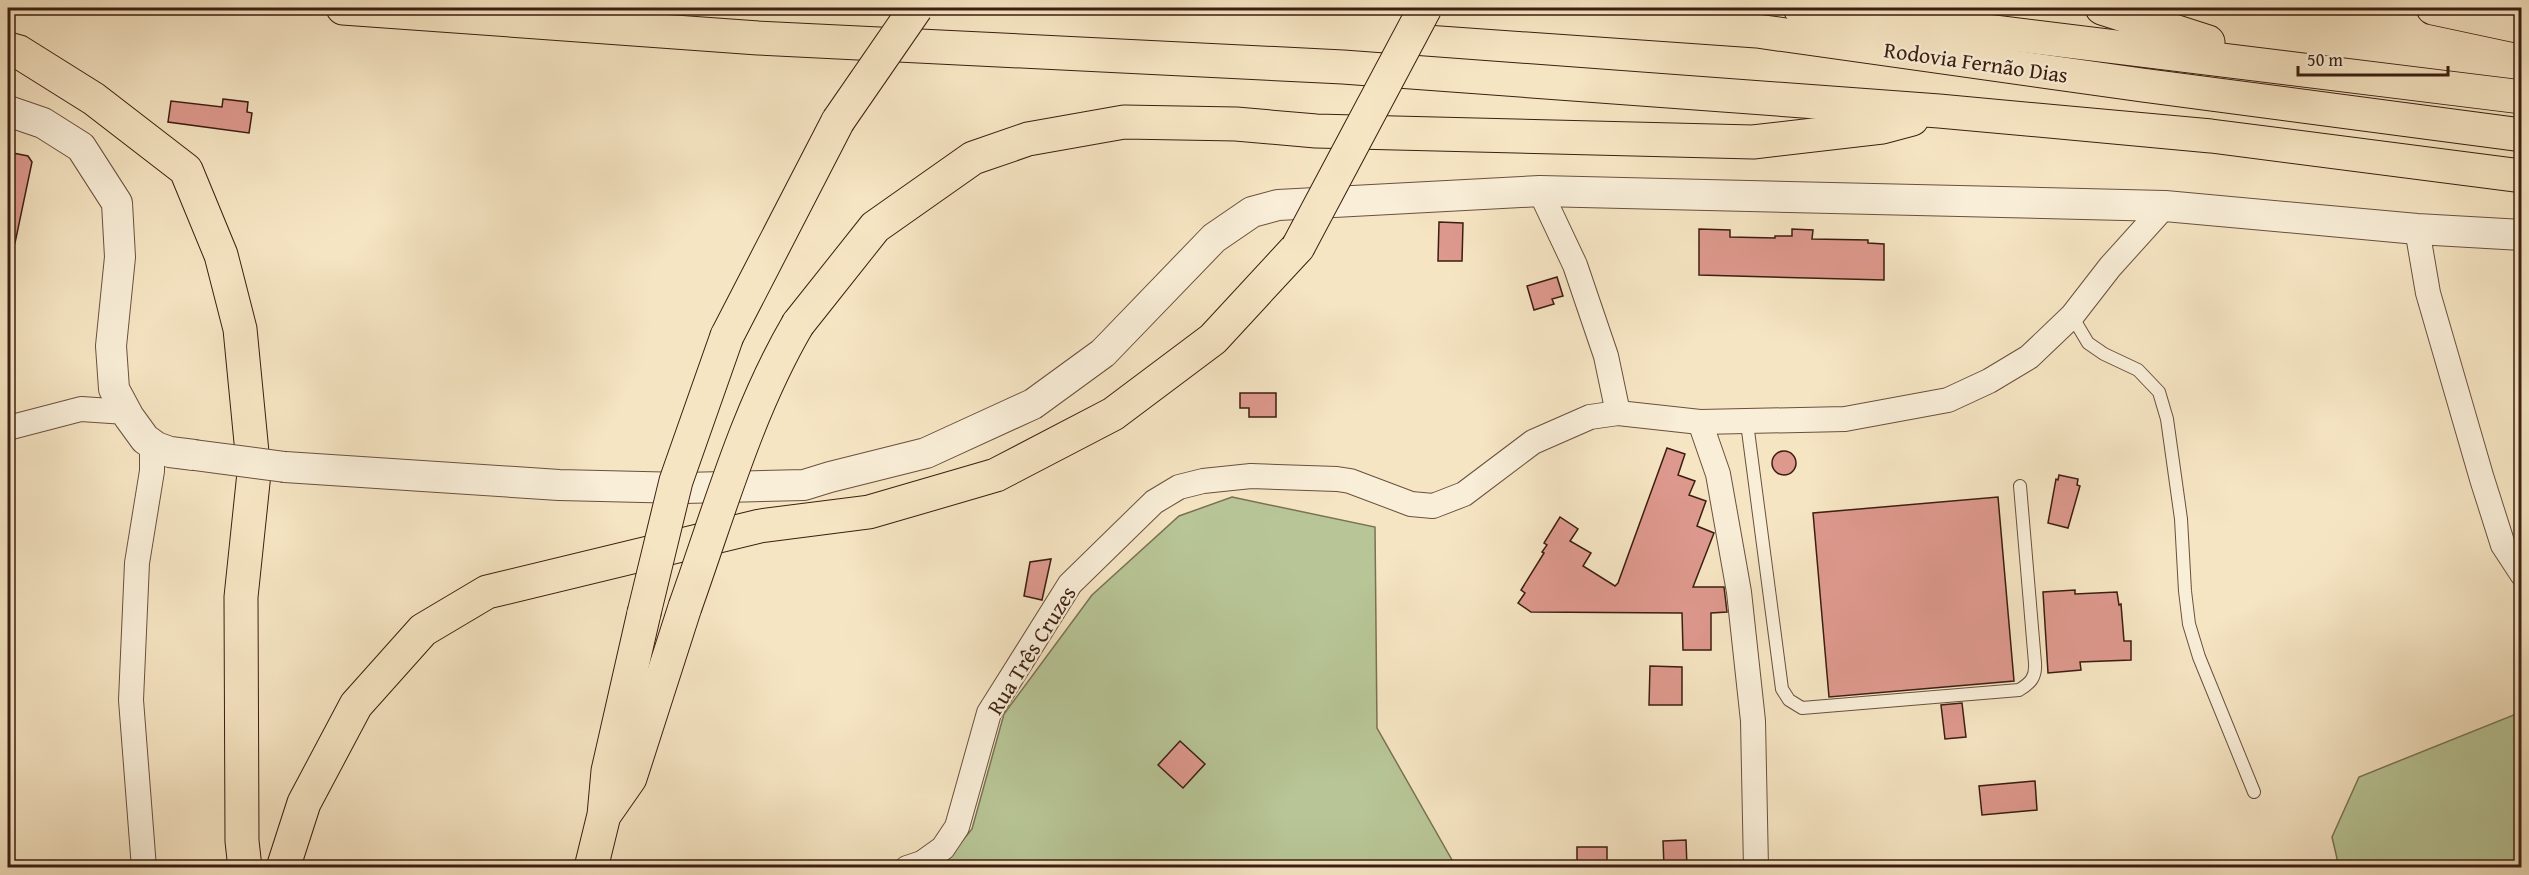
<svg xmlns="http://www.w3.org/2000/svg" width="2529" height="875" font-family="'Gentium Book Plus',serif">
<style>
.green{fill:#b8c697;stroke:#7a7254;stroke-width:1.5}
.building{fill:#de998e;stroke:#3b1e11;stroke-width:1.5}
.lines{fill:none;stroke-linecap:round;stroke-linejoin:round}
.service-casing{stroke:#6a503e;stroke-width:14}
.minor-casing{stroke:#6a503e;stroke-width:26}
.tertiary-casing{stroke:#6a503e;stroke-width:32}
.motorway-casing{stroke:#3b1e11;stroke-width:35}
.service{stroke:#f9eed8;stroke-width:12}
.minor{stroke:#f9eed8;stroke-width:24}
.tertiary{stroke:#f9eed8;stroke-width:30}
.motorway{stroke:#f6e5c3;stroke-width:33}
.tertiary-bridge-casing{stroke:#6a503e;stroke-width:32;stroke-linecap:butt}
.motorway-bridge-casing{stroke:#3b1e11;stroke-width:35;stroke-linecap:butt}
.tertiary-bridge{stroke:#f9eed8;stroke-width:30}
.motorway-bridge{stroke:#f6e5c3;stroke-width:33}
.labels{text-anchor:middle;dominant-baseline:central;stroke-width:4.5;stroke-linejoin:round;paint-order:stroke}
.street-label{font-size:22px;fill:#3b1e11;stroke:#f9eed8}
</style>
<rect width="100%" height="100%" fill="#f6e5c3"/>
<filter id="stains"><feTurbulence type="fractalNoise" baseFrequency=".00333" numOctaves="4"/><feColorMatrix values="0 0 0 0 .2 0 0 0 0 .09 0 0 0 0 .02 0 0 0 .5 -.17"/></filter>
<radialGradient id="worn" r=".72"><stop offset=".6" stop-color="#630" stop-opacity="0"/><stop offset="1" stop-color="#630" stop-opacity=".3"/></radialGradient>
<!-- green -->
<g class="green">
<polygon points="1232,497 1375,527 1377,728 1452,860 1453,867 940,868 972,829 1004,714 1092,595 1179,516"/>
<polygon points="2521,712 2521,867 2339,867 2332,837 2359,777"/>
</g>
<!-- building -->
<g class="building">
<polygon points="223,99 248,102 247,112 252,113 249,133 168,122 171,101 222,107"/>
<polygon points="8,152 28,156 32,162 15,243 8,242"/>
<polygon points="1439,222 1463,223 1462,261 1438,261"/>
<polygon points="1699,229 1730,230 1730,237 1775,238 1775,236 1792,236 1792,229 1813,230 1812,239 1868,240 1868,243 1884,244 1884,280 1699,275"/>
<polygon points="1557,277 1563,296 1552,299 1554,304 1534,310 1527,286"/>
<polygon points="1240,393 1276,393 1276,417 1249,417 1249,408 1240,408"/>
<polygon points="1667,448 1685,454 1678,475 1695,481 1689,495 1706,501 1697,526 1714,533 1693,587 1724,587 1727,612 1711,613 1711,650 1683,650 1682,613 1531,612 1518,603 1525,593 1521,590 1544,553 1542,552 1547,545 1544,543 1560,517 1578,529 1570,541 1591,553 1583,566 1615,586 1618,583"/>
<circle cx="1784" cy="463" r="12"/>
<polygon points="2059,475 2078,479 2077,485 2080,486 2068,528 2048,523 2056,479 2058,480"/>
<polygon points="1998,497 2014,681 1829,697 1813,513"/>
<polygon points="1051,559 1042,600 1024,596 1030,562"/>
<polygon points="2075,590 2075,594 2117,592 2119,605 2121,604 2124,641 2131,641 2131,660 2080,662 2081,670 2048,673 2043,592"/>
<polygon points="1650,666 1682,667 1682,705 1649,705"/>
<polygon points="1962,703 1966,737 1945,739 1941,705"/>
<polygon points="1180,741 1205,764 1183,788 1158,765"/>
<polygon points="2035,781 2037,810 1982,815 1979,786"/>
<polygon points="1686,840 1687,867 1664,867 1663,841"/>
<rect x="1577" y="847" width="30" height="20"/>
</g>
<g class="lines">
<defs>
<g id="service">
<polyline points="2072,316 2088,343 2104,354 2138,370 2159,392 2167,419 2181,519 2185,591 2189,624 2199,657 2254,792"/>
<path d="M1747,423L1782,689L1789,700L1802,708L2019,690C2031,683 2036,677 2035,663L2020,486"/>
</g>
<g id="minor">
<polyline points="1540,191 1575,265 1606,356 1618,413"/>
<polyline points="2417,229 2428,293 2482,479 2503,545 2522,574"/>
<polyline points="1700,422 1718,474 1739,592 1753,721 1756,868"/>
<polyline points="8,428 81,409 126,412"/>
<polyline points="144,868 131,700 137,563 152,471 152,443"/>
<polyline points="907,868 922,863 943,848 957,827 989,713 1070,584 1154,502 1179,487 1203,481 1251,476 1337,479 1350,481 1411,504 1433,506 1464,494 1533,442 1590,417 1618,413 1700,422 1845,419 1948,400 1989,381 2029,357 2072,316 2110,267 2165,206"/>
</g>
<g id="tertiary">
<polyline points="8,111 43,123 81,147 117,203 120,257 111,346 114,389 129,417 145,439 156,447 170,452 194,455"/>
<polyline points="285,467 559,485 684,488 804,485 830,477 926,453 1033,404 1103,353 1214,238 1252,212 1278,205 1540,191 2165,206 2417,229 2522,235"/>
</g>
<g id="motorway">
<polyline points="343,8 758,38 1343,67 1939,111 2211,136 2522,176"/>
<polyline points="1428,8 1757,31 2142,85 2522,135"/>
<polyline points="1800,8 2522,97"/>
<polyline points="2102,8 2208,42"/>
<polyline points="2433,8 2522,27"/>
<polyline points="8,49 19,52 94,99 186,170 221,255 240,329 254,473 241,597 242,841 245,868"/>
<polyline points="798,324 875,227 973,158 1028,139 1124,122 1236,124 1316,131 1753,142 1882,127 1912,119"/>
<polyline points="727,336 838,121"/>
<polyline points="607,811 630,778 685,607"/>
<polyline points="283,868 304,803 356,705 423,630 487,592 760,526 869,512 996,475 1113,414 1213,339 1298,247"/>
<polyline points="591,868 604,815 608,771 644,613"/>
</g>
</defs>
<!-- service casing -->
<use href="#service" class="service-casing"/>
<!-- minor casing -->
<use href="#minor" class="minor-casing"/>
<!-- tertiary casing -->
<use href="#tertiary" class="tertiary-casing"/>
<!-- motorway casing -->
<use href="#motorway" class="motorway-casing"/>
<!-- service -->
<use href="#service" class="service"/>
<!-- minor -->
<use href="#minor" class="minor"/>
<!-- tertiary -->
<use href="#tertiary" class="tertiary"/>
<!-- motorway -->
<use href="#motorway" class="motorway"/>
<defs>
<polyline id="tertiary-bridge" points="194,455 285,467"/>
<g id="motorway-bridge">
<polyline points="838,121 916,8"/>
<polyline points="1298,247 1425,8"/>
<path d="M685,607C719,512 747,411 798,324"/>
<polyline points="644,613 676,481 727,336"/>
</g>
</defs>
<!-- tertiary-bridge casing -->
<use href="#tertiary-bridge" class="tertiary-bridge-casing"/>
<!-- motorway-bridge casing -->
<use href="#motorway-bridge" class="motorway-bridge-casing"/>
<!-- tertiary-bridge -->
<use href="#tertiary-bridge" class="tertiary-bridge"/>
<!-- motorway-bridge -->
<use href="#motorway-bridge" class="motorway-bridge"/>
</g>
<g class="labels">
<!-- street labels -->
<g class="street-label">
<text transform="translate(1976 62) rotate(8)">Rodovia Fernão Dias</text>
<text transform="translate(1031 650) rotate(-58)">Rua Três Cruzes</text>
</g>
</g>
<!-- margin -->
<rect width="2529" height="875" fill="none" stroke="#f6e5c3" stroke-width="30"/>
<rect x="9" y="9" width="2511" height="857" fill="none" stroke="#3b1e11" stroke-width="3"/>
<rect x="15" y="15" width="2499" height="845" fill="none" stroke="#3b1e11" stroke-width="1.5"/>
<!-- scale -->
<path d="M2298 66v9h150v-9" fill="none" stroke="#3b1e11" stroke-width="3"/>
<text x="2307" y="66" font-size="18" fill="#3b1e11" stroke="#f9eed8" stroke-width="4.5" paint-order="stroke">50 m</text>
<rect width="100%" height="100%" filter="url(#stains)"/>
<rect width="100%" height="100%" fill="url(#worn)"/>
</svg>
